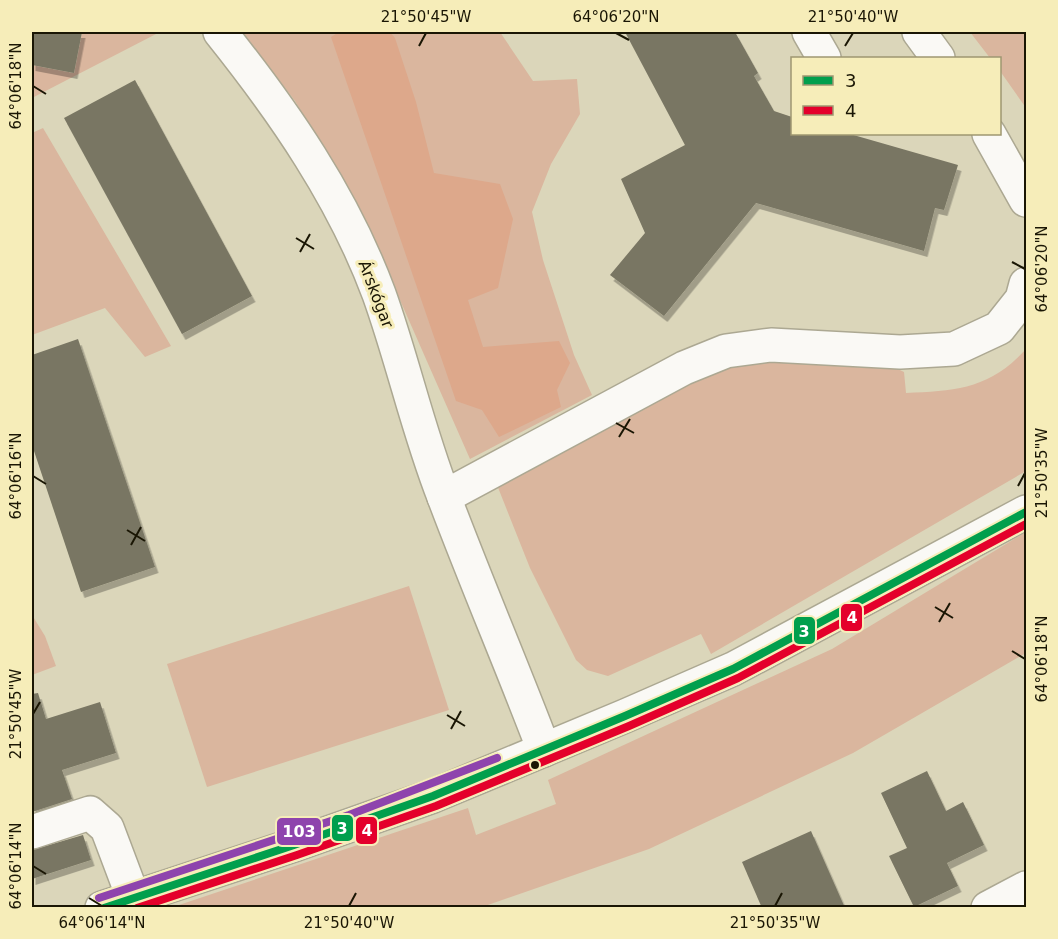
<svg xmlns="http://www.w3.org/2000/svg" width="1058" height="939" font-family="'DejaVu Sans',sans-serif">
<style>
.green{fill:#dab69e}
.forest{fill:#dda88b}
.building{fill:#797663;filter:url(#shadow)}
.lines{fill:none;stroke-linecap:round;stroke-linejoin:round}
.minor-casing{stroke:#aca892;stroke-width:36}
.minor{stroke:#faf9f5;stroke-width:33}
.bus-1-casing{stroke:#f6edb9;stroke-width:12}
.bus-2-casing{stroke:#f6edb9;stroke-width:12}
.bus-3-casing{stroke:#f6edb9;stroke-width:12}
.bus-1{stroke:#019f4d;stroke-width:8}
.bus-2{stroke:#e4002b;stroke-width:8}
.bus-3{stroke:#8e44ad;stroke-width:8}
.ticks{fill:none;stroke:#1a1604;stroke-width:2}
.bus-dot{fill:#1a1604;stroke:#f6edb9;stroke-width:2}
.labels{text-anchor:middle;dominant-baseline:central;stroke-width:6;stroke-linejoin:round;paint-order:stroke}
.street-label{font-size:16px;fill:#1a1604;stroke:#f6edb9}
.line-badge{stroke:#f6edb9;stroke-width:2}
.badge-label{font-size:16px;text-anchor:middle;font-weight:bold;fill:#fff}
.neatline{fill:none;stroke:#1a1604;stroke-width:2}
.ticks-label{font-size:15px;text-anchor:middle;fill:#1a1604}
</style>
<defs>
<filter id="shadow"><feDropShadow dx="3.5" dy="6" stdDeviation="0" flood-color="#0004"/></filter>
</defs>
<rect width="100%" height="100%" fill="#dbd6ba"/>
<!-- green -->
<g class="green">
<polygon points="82,32 157,32 158,33 32,98 32,65 74,73"/>
<polygon points="242,32 500,32 533,81 577,79 580,114 551,164 532,212 543,260 574,355 592,395 470,459 363,216 295,101"/>
<polygon points="970,32 1026,32 1026,108 1000,71 1000,58 990,58"/>
<polygon points="43,128 171,346 145,357 105,308 32,335 32,133"/>
<path d="M1026,349V471L711,654L701,634L608,676L587,670L576,660L530,568L497,485L724,365L771,359L883,362L904,372L906,393C956,391 990,389 1026,349Z"/>
<polygon points="1026,532 1026,653 853,753 649,849 482,907 173,907 468,808 476,835 556,804 548,780 832,649"/>
<polygon points="409,586 449,710 207,787 167,664"/>
<polygon points="32,615 45,636 56,666 32,675"/>
</g>
<!-- forest -->
<polygon class="forest" points="339,32 390,32 395,38 416,102 434,173 500,184 513,219 498,288 468,300 483,347 559,341 570,363 557,390 561,407 499,437 482,410 456,401 331,37"/>
<!-- building -->
<g class="building">
<polygon points="32,32 82,32 74,73 32,65"/>
<polygon points="625,32 735,32 758,73 754,76 774,111 792,117 792,134 850,134 958,165 944,210 935,208 924,251 756,203 664,316 610,275 645,233 621,179 685,145"/>
<polygon points="135,80 252,296 182,334 64,118"/>
<polygon points="78,339 155,567 81,592 32,445 32,355"/>
<polygon points="38,693 46,719 100,702 116,753 62,770 72,799 32,812 32,694"/>
<polygon points="927,771 946,811 963,802 984,845 947,863 958,886 914,907 889,856 907,848 881,793"/>
<polygon points="811,831 845,908 762,908 742,862"/>
<polygon points="83,835 91,860 32,879 32,850"/>
</g>
<g class="lines">
<defs>
<g id="minor">
<path d="M220,32C284,112 343,197 379,294C403,361 418,431 444,497C476,582 512,666 544,750"/>
<polyline points="809,32 824,58"/>
<polyline points="919,32 938,58"/>
<polyline points="989,134 1026,200"/>
<polyline points="444,497 684,368 726,351 771,345 900,352 954,349 999,328 1022,299 1026,284"/>
<polyline points="32,832 90,813 107,828 133,897"/>
<polyline points="102,908 294,845 433,796 625,716 733,669 1026,512"/>
<polyline points="988,908 1026,888"/>
</g>
</defs>
<!-- minor casing -->
<use href="#minor" class="minor-casing"/>
<!-- minor -->
<use href="#minor" class="minor"/>
<defs>
<polyline id="bus-1" points="104,908 294,845 433,796 625,716 733,669 1026,512"/>
<polyline id="bus-2" points="137,908 297,855 436,806 629,726 738,678 1026,524"/>
<polyline id="bus-3" points="99,898 349,815 497,758"/>
</defs>
<!-- bus-1 casing -->
<use href="#bus-1" class="bus-1-casing"/>
<!-- bus-2 casing -->
<use href="#bus-2" class="bus-2-casing"/>
<!-- bus-3 casing -->
<use href="#bus-3" class="bus-3-casing"/>
<!-- bus-1 -->
<use href="#bus-1" class="bus-1"/>
<!-- bus-2 -->
<use href="#bus-2" class="bus-2"/>
<!-- bus-3 -->
<use href="#bus-3" class="bus-3"/>
</g>
<!-- ticks -->
<path class="ticks" d="M616,33L629,40M419,46L426,33M845,46L853,33M33,86L46,94M296,238L314,249M300,252L310,234M1012,262L1025,269M616,423L634,433M619,437L630,419M33,476L46,484M1018,486L1025,473M127,530L145,541M131,545L141,527M935,607L953,618M939,622L950,603M1012,651L1025,659M33,714L40,702M447,715L465,726M451,729L461,711M33,866L46,874M89,898L102,906M349,906L356,893M775,906L782,893"/>
<!-- markers -->
<circle class="bus-dot" cx="535" cy="765" r="5"/>
<g class="labels">
<!-- street labels -->
<g class="street-label">
<text transform="translate(376 294) rotate(69)">Árskógar</text>
</g>
</g>
<g class="line-badge">
<rect x="840" y="603" width="23" height="29" rx="6" fill="#e4002b"/>
<rect x="793" y="616" width="23" height="29" rx="6" fill="#019f4d"/>
<rect x="331" y="814" width="23" height="28" rx="6" fill="#019f4d"/>
<rect x="355" y="816" width="23" height="29" rx="6" fill="#e4002b"/>
<rect x="276" y="817" width="46" height="29" rx="6" fill="#8e44ad"/>
</g>
<g class="badge-label">
<text x="852" y="623">4</text>
<text x="804" y="637">3</text>
<text x="342" y="834">3</text>
<text x="367" y="836">4</text>
<text x="299" y="837">103</text>
</g>
<!-- border -->
<rect width="1058" height="939" fill="none" stroke="#f6edb9" stroke-width="66"/>
<!-- legend -->
<rect x="791" y="57" width="210" height="78" fill="#f6edb9" stroke="#9e9771" stroke-width="1.5"/>
<rect x="803" y="76" width="30" height="9" fill="#019f4d" stroke="#9e9771" stroke-width="1.5"/>
<text x="845" y="87" font-size="18" fill="#1a1604">3</text>
<rect x="803" y="106" width="30" height="9" fill="#e4002b" stroke="#9e9771" stroke-width="1.5"/>
<text x="845" y="117" font-size="18" fill="#1a1604">4</text>
<rect x="33" y="33" width="992" height="873" class="neatline"/>
<g class="ticks-label">
<text x="426" y="22">21°50'45"W</text>
<text x="616" y="22">64°06'20"N</text>
<text x="853" y="22">21°50'40"W</text>
<text transform="translate(16 86) rotate(-90)" y="5">64°06'18"N</text>
<text transform="translate(1042 269) rotate(-90)" y="5">64°06'20"N</text>
<text transform="translate(1042 473) rotate(-90)" y="5">21°50'35"W</text>
<text transform="translate(16 476) rotate(-90)" y="5">64°06'16"N</text>
<text transform="translate(1042 659) rotate(-90)" y="5">64°06'18"N</text>
<text transform="translate(16 714) rotate(-90)" y="5">21°50'45"W</text>
<text transform="translate(16 866) rotate(-90)" y="5">64°06'14"N</text>
<text x="102" y="928">64°06'14"N</text>
<text x="349" y="928">21°50'40"W</text>
<text x="775" y="928">21°50'35"W</text>
</g>
</svg>
